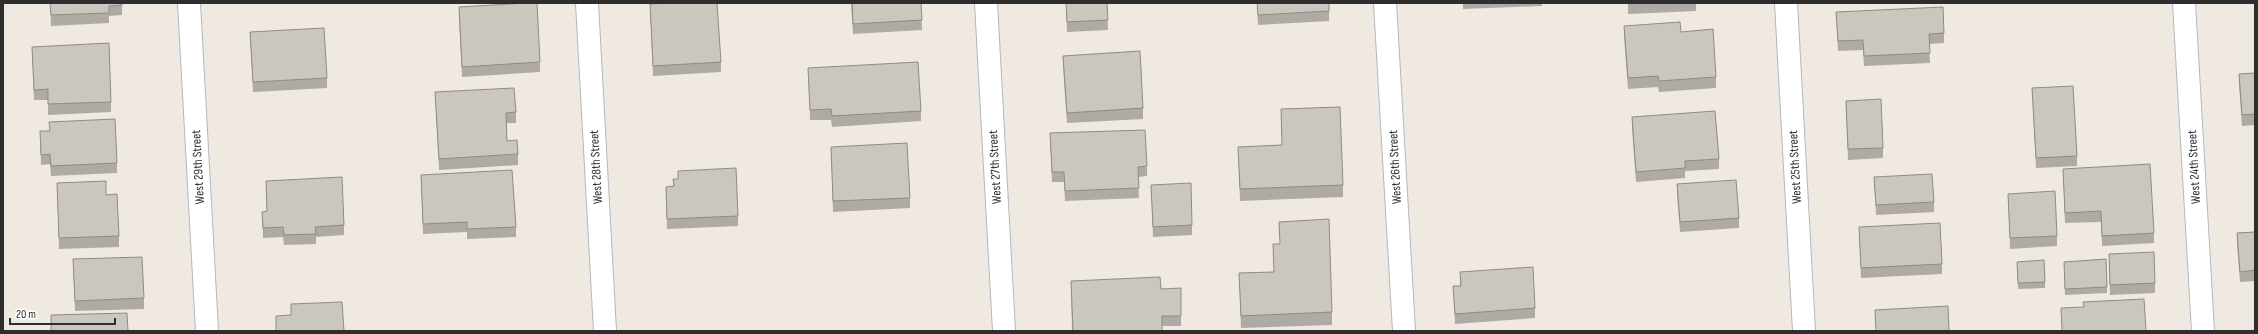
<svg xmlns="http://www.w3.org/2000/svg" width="2258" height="334" font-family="'Sofia Sans Condensed',sans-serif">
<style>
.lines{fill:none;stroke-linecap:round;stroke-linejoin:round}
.minor-casing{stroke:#b4b7c1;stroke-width:24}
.minor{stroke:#fff;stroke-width:22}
.wall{fill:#afaba4}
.building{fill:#cbc7bf;stroke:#8e8b86}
.labels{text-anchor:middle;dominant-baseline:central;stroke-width:3.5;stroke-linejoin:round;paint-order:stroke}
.street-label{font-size:13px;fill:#2e2e2e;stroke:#fff}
</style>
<rect width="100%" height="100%" fill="#efe9e1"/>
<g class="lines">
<defs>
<g id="minor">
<polyline points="189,3 207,331"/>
<polyline points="587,3 605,331"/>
<polyline points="986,3 1004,331"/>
<polyline points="1385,3 1404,331"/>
<polyline points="1786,3 1804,331"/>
<polyline points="2184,3 2203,331"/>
</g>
</defs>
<!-- minor casing -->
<use href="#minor" class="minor-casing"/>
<!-- minor -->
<use href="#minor" class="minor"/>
</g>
<!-- wall -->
<g class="wall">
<polygon points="50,3 122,3 122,15 109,16 109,23 51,26"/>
<polygon points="851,3 921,3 922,30 853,34"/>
<polygon points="1066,3 1107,3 1108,30 1067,32"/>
<polygon points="1257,3 1329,3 1329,21 1258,25"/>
<polygon points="1463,3 1542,3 1542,6 1463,9"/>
<polygon points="1628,3 1696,3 1696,11 1628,14"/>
<polygon points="650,4 721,62 721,72 653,76"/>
<polygon points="459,7 540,62 540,72 462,77 459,17"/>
<polygon points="1836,12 1944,33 1944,43 1929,44 1930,63 1864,66 1863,50 1838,51"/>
<polygon points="1624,26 1681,32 1716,77 1716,88 1659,92 1658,87 1628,89 1624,36"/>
<polygon points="250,32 327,78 327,88 253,92"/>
<polygon points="32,47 111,102 111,112 48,115 48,100 34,100"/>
<polygon points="1063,56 1143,108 1143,119 1067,123 1063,66"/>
<polygon points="808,68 921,111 921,121 832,127 831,120 810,120"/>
<polygon points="2255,73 2255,125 2242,126 2239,84 2239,74"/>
<polygon points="2032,88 2077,156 2077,166 2036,168"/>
<polygon points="435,92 516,112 516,123 506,123 507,141 518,154 518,165 439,170"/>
<polygon points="1846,101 1883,148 1883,158 1848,160"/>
<polygon points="1281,109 1343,185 1343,197 1240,201 1238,147 1282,145"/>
<polygon points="1632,117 1719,159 1719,169 1685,171 1685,178 1636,182 1632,127"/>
<polygon points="40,131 117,163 117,173 51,176 50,164 41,165"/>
<polygon points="1050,133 1147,166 1147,176 1138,177 1139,198 1065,201 1064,182 1052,182"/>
<polygon points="831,147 910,198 910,208 833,212"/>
<polygon points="2063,169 2154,233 2154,243 2102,246 2101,222 2065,223"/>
<polygon points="421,175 516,227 516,237 467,239 467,232 423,234"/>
<polygon points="1874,177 1934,202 1934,212 1876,215"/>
<polygon points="673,179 738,216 738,226 667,229 666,187 673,186"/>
<polygon points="266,181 344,225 344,235 316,237 316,244 284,245 283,237 263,238 262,212 267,211"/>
<polygon points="57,183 106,195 119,236 119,247 59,249"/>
<polygon points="1677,184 1739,218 1739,228 1680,232 1677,195"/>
<polygon points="1151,185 1192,225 1192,235 1153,237"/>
<polygon points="2008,194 2057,236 2057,246 2010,249"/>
<polygon points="1279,222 1332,312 1332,325 1241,328 1239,273 1274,272 1273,244 1280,244"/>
<polygon points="1859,227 1942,264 1942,274 1861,278"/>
<polygon points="2255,232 2255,281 2240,282 2237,244 2237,233"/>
<polygon points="2109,254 2155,283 2155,293 2110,295"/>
<polygon points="73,259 144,298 144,309 75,311"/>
<polygon points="2106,259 2107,293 2065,295 2064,262"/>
<polygon points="2017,262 2045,282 2045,288 2018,289"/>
<polygon points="1460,272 1535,308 1535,318 1455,324 1453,286 1460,286"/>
<polygon points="1071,281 1161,289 1181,316 1181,326 1162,326 1162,331 1072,331"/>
</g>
<!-- building -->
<g class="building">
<polygon points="50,3 122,3 122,5 109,6 109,13 51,15"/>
<polygon points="526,3 537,3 540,62 462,67 459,7"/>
<polygon points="666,3 717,3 721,62 653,66 650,4"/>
<polygon points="852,3 921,3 922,20 853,24"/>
<polygon points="1066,3 1107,3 1108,20 1067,22"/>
<polygon points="1257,3 1329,3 1329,11 1258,15"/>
<polygon points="1943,7 1944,33 1929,34 1930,53 1864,56 1863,40 1838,41 1836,12"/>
<polygon points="1680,22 1681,32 1713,29 1716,77 1659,81 1658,76 1628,78 1624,26"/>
<polygon points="324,28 327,78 253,82 250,32"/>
<polygon points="109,43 111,102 48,104 48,89 34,90 32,47"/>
<polygon points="1140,51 1143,108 1067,113 1063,56"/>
<polygon points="918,62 921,111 832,116 831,109 810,110 808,68"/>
<polygon points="2255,73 2255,114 2242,115 2239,74"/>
<polygon points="2073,86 2077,156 2036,158 2032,88"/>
<polygon points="514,88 516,112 506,113 507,141 517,140 518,154 439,159 435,92"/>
<polygon points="1881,99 1883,148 1848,149 1846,101"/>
<polygon points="1340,107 1343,185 1240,189 1238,147 1282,145 1281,109"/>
<polygon points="1715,111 1719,159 1685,161 1685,168 1636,172 1632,117"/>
<polygon points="115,119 117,163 51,166 50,154 41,155 40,131 50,131 49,122"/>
<polygon points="1145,130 1147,166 1138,167 1139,188 1065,191 1064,172 1052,172 1050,133"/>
<polygon points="907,143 910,198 833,201 831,147"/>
<polygon points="2150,164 2154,233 2102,236 2101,211 2065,213 2063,169"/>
<polygon points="736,168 738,216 667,219 666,187 674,186 673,179 678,179 678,171"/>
<polygon points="512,170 516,227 467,229 467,222 423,224 421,175"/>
<polygon points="1932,174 1934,202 1876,205 1874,177"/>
<polygon points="342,177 344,225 315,227 316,234 284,235 283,227 263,228 262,212 267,211 266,181"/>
<polygon points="1736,180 1739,218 1680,222 1677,184"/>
<polygon points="106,181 106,195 117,194 119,236 59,238 57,183"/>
<polygon points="1191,183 1192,225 1153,227 1151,185"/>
<polygon points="2055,191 2057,236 2010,238 2008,194"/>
<polygon points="1329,219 1332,312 1241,316 1239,273 1274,272 1273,244 1280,244 1279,222"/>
<polygon points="1940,223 1942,264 1861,268 1859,227"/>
<polygon points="2255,232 2255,270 2240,272 2237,233"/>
<polygon points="2154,252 2155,283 2110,285 2109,254"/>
<polygon points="142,257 144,298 75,301 73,259"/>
<polygon points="2106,259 2107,287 2065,289 2064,262"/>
<polygon points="2044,260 2045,282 2018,283 2017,262"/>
<polygon points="1533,267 1535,308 1455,314 1453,286 1461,286 1460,272"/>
<polygon points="1160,277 1161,289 1181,288 1181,316 1162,316 1162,331 1073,331 1071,281"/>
<polygon points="2144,299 2146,331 2062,331 2061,308 2084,307 2083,302"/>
<polygon points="342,302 344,331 276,331 276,316 291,315 291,304"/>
<polygon points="1948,306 1949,331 1876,331 1875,310"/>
<polygon points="127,313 128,331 51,331 51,315"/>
</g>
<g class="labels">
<!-- street labels -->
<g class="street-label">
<text transform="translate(198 167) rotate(-93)">West 29th Street</text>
<text transform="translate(596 167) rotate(-93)">West 28th Street</text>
<text transform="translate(995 167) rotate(-93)">West 27th Street</text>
<text transform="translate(1395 167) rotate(-93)">West 26th Street</text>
<text transform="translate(1795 167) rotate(-93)">West 25th Street</text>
<text transform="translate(2194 167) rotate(-93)">West 24th Street</text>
</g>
</g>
<!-- border -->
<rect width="2258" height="334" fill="none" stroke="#2e2e2e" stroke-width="8"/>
<!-- scale -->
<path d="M10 318v6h105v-6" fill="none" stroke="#2e2e2e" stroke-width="2"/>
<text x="16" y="318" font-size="12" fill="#2e2e2e" stroke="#ffffff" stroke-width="3" paint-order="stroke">20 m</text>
</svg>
